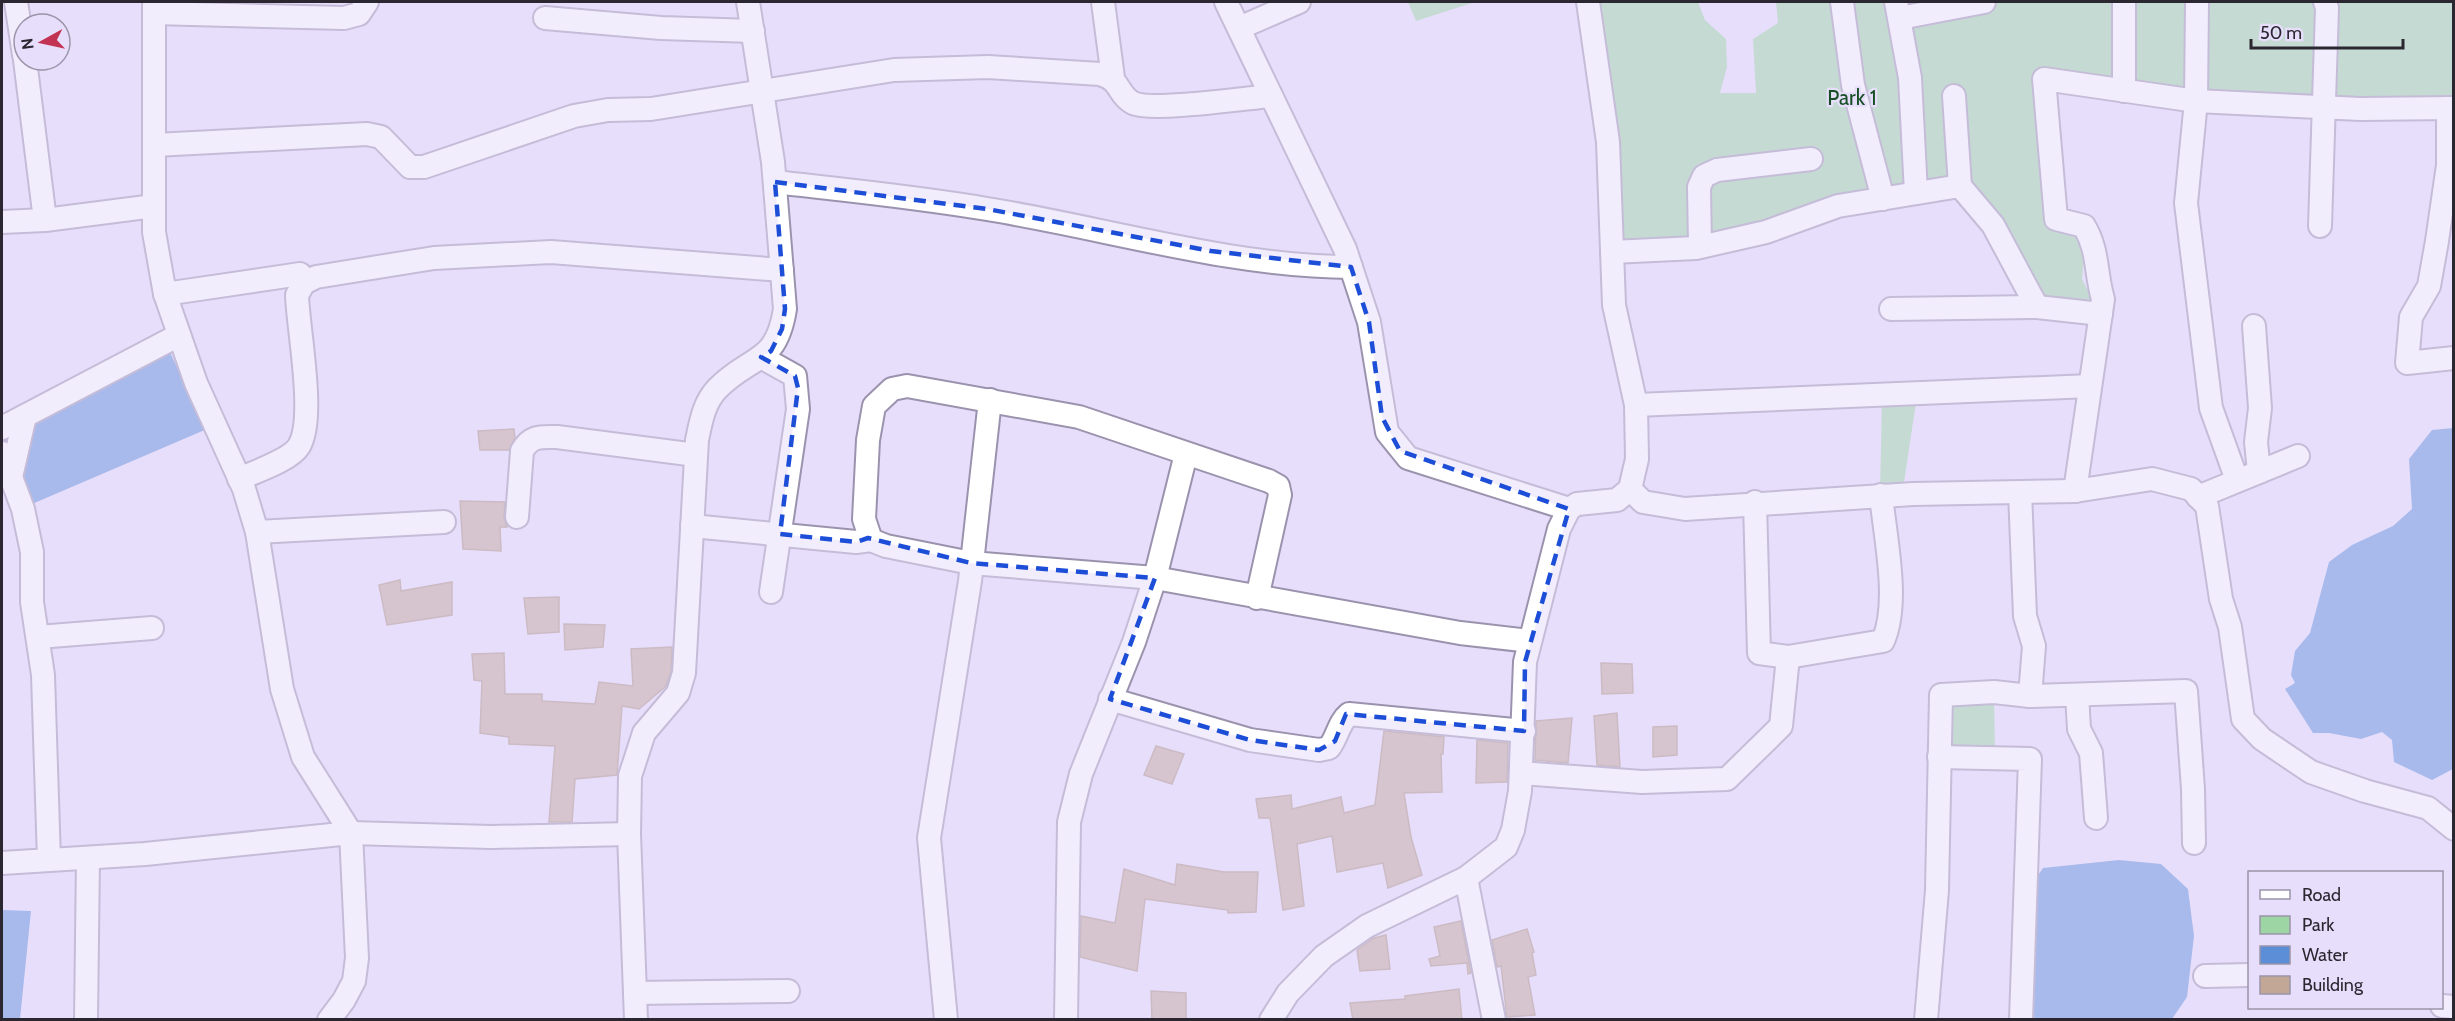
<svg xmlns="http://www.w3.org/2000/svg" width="2455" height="1021" font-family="Cabin,sans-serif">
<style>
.green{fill:#9dd5a4}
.water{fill:#5c8ed8}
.building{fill:#c2a797;stroke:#aa9080;stroke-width:1.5}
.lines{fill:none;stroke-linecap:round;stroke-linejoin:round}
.minor-casing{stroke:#9b93ad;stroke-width:26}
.minor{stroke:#fff;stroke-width:22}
.marked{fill:none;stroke:#1d4ed8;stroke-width:4.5;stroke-dasharray:12 8;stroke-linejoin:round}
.labels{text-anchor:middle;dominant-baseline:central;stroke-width:4.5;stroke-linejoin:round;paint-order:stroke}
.park-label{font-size:21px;fill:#164f23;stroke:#e7defb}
</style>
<rect width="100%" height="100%" fill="#e7defb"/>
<!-- green -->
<g class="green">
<polygon points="1408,2 1475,2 1416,21"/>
<polygon points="1597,2 1698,2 1705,20 1726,39 1727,67 1720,93 1756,93 1753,39 1778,23 1776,2 2453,2 2453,101 2181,94 2038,72 2045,223 2080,233 2085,249 2082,279 2095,305 2042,299 1978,194 1764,223 1681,242 1622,244"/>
<polygon points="1917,396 1903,489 1880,489 1882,398"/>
<polygon points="1994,692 1995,754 1939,757 1941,695"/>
</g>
<!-- water -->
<g class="water">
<polygon points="162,336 207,429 32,504 2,438"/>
<polygon points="2453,428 2453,769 2432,780 2394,762 2392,740 2382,732 2361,739 2329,733 2313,733 2285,689 2295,683 2291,675 2295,651 2310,633 2329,562 2352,545 2393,526 2412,509 2409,459 2432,430"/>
<polygon points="2119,860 2161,864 2188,889 2194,936 2187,997 2172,1019 2042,1019 2031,1017 2032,884 2043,868"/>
<polygon points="2,910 31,911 20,1019 2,1019"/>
</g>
<!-- building -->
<g class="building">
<polygon points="514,429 515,438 509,450 480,450 478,431"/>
<polygon points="460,501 505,502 504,517 507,527 500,527 501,551 463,549"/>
<polygon points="400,580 401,591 452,582 452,615 387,625 379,585"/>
<polygon points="559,597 559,632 528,634 524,598"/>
<polygon points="564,624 605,625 603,647 565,650"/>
<polygon points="672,647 671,671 666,686 639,709 622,706 617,775 575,779 572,822 549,822 555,746 509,744 509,737 480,733 482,681 474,680 472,654 504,653 505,694 542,694 542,701 595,704 599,682 633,686 631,649"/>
<polygon points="1601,663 1632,664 1633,693 1602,694"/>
<polygon points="1617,713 1620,767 1597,765 1594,716"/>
<polygon points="1572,718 1568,763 1535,760 1536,721"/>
<polygon points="1677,726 1677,755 1653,757 1653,727"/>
<polygon points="1384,731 1444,737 1443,754 1441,754 1442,792 1404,793 1411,837 1422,875 1388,888 1383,863 1337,872 1332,836 1297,844 1304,906 1283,910 1270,818 1259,818 1256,799 1291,795 1292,809 1341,797 1344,813 1375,805"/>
<polygon points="1477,740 1508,743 1507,782 1476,783"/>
<polygon points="1156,746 1184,754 1172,784 1144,775"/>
<polygon points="1177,864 1224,872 1258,872 1256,912 1228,913 1228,910 1145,899 1137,971 1080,957 1081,916 1115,923 1124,869 1175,885"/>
<polygon points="1461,921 1471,973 1468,974 1467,963 1431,966 1429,959 1440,956 1434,927"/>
<polygon points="1527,929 1534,952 1532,953 1536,975 1528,977 1535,1015 1507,1017 1501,966 1497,967 1492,940"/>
<polygon points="1386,935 1390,969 1360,971 1357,950 1374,938"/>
<polygon points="1459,989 1462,1020 1353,1020 1350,1003 1405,999 1405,996"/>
<polygon points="1151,991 1186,993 1186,1020 1152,1020"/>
</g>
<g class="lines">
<defs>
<g id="minor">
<polyline points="16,2 24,55"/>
<polyline points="154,2 154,232 165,294 196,383 244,489 257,532 282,689 303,757 351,833 357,958 354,981 344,1000 329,1020"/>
<polyline points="1103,2 1113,78"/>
<polyline points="1226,2 1345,249 1369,322 1387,432 1408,458 1569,509"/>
<polyline points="1842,2 1853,85 1883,199"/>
<polyline points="1896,2 1910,78 1916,193"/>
<polyline points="2124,2 2124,91"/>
<polyline points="2197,2 2196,101 2186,203 2211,408 2237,480"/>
<polyline points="154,13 344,18 359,14 367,2"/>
<polyline points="545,18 661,28 753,31"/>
<polyline points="1900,18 1984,2"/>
<polyline points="1239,28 1299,2"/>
<polyline points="25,60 45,220"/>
<polyline points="1954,96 1960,186"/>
<polyline points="2448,108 2448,165 2437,241 2429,286 2411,317 2407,363 2454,358"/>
<path d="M2454,108L2360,109L2196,101L2044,79L2056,219L2084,226C2099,251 2095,272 2103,299L2075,491L2152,479L2191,489L2207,506L2221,599L2230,627L2243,719L2262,739L2311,772L2365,791L2428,808L2454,829"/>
<path d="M155,145L367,134L381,137L410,167H424L574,116L608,110L651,109L894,70L988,67L1100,74C1123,81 1116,94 1133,103C1152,112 1246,98 1271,96"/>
<path d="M775,182C845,190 917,197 987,209C1105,228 1232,267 1351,267"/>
<polyline points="2,222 45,220 154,206"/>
<polyline points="2320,226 2327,8 2325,2"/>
<polyline points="1700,246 1699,187 1704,176 1717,170 1811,159"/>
<polyline points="1612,252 1696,248 1766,232 1838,206 1960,186 1993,225 2037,307"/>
<polyline points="165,294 300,274"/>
<polyline points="1891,309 2037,307 2101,314"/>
<polyline points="2254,326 2260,408 2256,442 2259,472"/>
<polyline points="761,357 795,376 798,409 771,592"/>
<polyline points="1636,405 2090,386"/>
<polyline points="2,428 179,335"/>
<polyline points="2,453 23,509 32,552 32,602 43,675 49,860"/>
<polyline points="11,477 25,416"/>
<path d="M239,479C254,472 291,460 299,446C316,418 298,330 297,295L304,283L316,277L434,258L551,252L782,270"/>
<polyline points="1630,489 1643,502 1685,509 1913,494 2075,491"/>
<polyline points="2198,497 2298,456"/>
<path d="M517,517L522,451C531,435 541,437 557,437L696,455"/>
<polyline points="692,526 856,542 871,540"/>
<polyline points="257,532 444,522"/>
<polyline points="1257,598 1280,495 1278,486 1269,481 1079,417 907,386 892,389 874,406 868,440 864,519 871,540 886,546 971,563 1155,578 1460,633 1530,641"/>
<polyline points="38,637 152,628"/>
<path d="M1788,657L1883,641C1900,603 1885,537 1881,495"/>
<polyline points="2077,695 2079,729 2091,753 2096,818"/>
<polyline points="2030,696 2186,691 2193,789 2194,843"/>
<path d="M1110,699L1250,740L1319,750L1329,748C1337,738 1339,722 1349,714L1524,731"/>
<polyline points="1939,757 2030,759 2021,1020"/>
<polyline points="1521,773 1642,782 1727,779 1781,726 1788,657 1759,653 1755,502"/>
<polyline points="2,863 145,854 351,833 491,837 629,834"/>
<polyline points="1466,878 1494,1020"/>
<polyline points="2205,976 2250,975"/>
<polyline points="635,993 788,991"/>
<polyline points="2442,1006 2454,1007"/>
<polyline points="86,1020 88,858"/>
<path d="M636,1020L629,834L630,776L644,733L678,693L684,673L697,440C701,421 704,402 718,388C752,354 776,365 785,309L773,162L748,2"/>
<polyline points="946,1020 929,838 970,581 990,400"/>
<polyline points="1066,1020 1069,822 1081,774 1134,642 1155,578 1186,454"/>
<polyline points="1271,1020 1288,993 1324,956 1367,926 1466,878 1506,847 1513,830 1520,791 1525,662 1559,529 1569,509 1577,504 1617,500 1630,489 1637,459 1636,405 1614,305 1608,142 1588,2"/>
<polyline points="1926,1020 1937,890 1941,695 1994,692 2030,696 2034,646 2025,616 2020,492"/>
</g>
</defs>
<!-- minor casing -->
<use href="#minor" class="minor-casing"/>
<!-- minor -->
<use href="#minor" class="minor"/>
</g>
<!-- marked area -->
<path d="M0 0H2455V1021H0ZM775,182L987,209L1211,251L1351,267L1369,322L1382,417L1400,451L1569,509L1525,662L1524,731L1346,714L1335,741L1319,750L1250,740L1110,699L1155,578L971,563L868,538L856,542L780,534L798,388L795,376L761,357L771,351L782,329L785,309Z" fill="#e7defb" fill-opacity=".55" fill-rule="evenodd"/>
<path class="marked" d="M775,182L987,209L1211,251L1351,267L1369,322L1382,417L1400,451L1569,509L1525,662L1524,731L1346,714L1335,741L1319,750L1250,740L1110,699L1155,578L971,563L868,538L856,542L780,534L798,388L795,376L761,357L771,351L782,329L785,309Z"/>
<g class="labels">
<!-- park labels -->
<g class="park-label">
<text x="1852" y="97">Park 1</text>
</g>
</g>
<!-- border -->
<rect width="2455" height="1021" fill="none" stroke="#2a2731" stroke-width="6"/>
<!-- legend -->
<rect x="2248" y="871" width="195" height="138" fill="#e7defb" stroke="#9b95aa" stroke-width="1.5"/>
<rect x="2260" y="890" width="30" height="9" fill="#ffffff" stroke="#9b95aa" stroke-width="1.5"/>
<text x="2302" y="901" font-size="18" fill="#2a2731">Road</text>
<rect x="2260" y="916" width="30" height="18" fill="#9dd5a4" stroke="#9b95aa" stroke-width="1.5"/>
<text x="2302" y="931" font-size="18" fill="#2a2731">Park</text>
<rect x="2260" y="946" width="30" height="18" fill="#5c8ed8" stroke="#9b95aa" stroke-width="1.5"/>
<text x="2302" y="961" font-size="18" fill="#2a2731">Water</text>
<rect x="2260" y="976" width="30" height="18" fill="#c2a797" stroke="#9b95aa" stroke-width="1.5"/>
<text x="2302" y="991" font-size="18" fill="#2a2731">Building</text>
<!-- north arrow -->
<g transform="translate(42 42) rotate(262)"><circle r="28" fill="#e7defb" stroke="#9b95aa" stroke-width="1.5"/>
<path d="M0-4.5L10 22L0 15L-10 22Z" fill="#c23252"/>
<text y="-9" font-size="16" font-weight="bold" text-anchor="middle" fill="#2a2731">N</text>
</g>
<!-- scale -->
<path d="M2251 39v9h152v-9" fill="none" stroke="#2a2731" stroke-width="3"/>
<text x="2260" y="39" font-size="18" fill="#2a2731" stroke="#e7defb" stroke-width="4.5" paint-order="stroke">50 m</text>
</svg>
